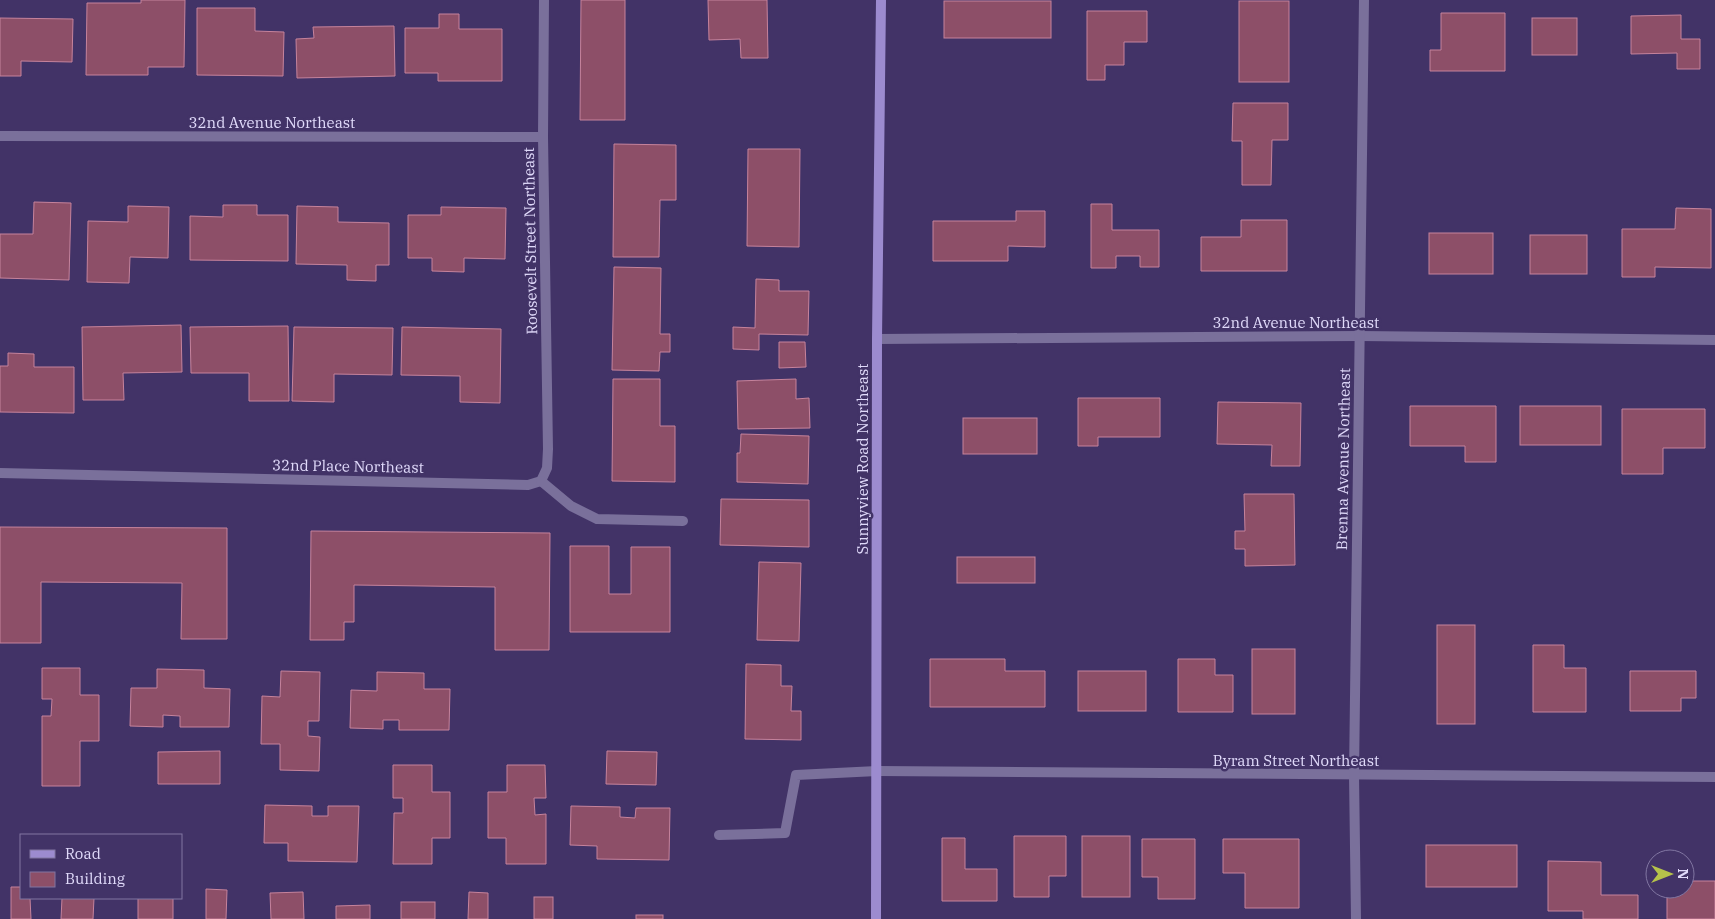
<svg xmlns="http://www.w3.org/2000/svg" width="1715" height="919" font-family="'IBM Plex Serif',serif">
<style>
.building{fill:#8d4f68;stroke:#c6839c}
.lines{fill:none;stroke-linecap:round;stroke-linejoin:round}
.service{stroke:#7a709b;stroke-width:10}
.minor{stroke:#7a709b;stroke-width:10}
.secondary{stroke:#9c8bcf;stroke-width:10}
.labels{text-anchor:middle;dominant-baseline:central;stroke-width:5;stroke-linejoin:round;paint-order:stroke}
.street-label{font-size:15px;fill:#e0dafa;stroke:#423367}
</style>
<rect width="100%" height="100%" fill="#423367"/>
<!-- building -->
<g class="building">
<polygon points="141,0 185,0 184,67 148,67 148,75 86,75 87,3 141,3"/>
<polygon points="581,0 625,0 625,120 580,120"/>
<polygon points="708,0 767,0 768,58 741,58 740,39 709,40"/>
<rect x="944" y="1" width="107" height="37"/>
<rect x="1239" y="1" width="50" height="81"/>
<polygon points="197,8 255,8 255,31 284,32 283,76 197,75"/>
<polygon points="1087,11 1147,11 1147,42 1124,42 1124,65 1105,65 1105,80 1087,80"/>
<polygon points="1441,13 1505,13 1505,71 1430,71 1430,50 1441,50"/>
<polygon points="439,14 459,14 459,29 502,29 502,81 438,81 438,73 405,73 405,28 439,28"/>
<polygon points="1681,15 1681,39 1700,39 1700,69 1677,69 1677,53 1631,54 1631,16"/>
<polygon points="0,18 73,19 72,62 21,61 21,76 0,76"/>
<rect x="1532" y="18" width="45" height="37"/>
<polygon points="394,26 395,76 297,78 296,39 314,38 313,27"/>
<polygon points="1233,103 1288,103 1288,140 1272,140 1271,185 1242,185 1242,141 1232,141"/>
<polygon points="614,144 676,145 676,200 660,200 659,257 613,257"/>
<polygon points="748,149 800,149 799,247 747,246"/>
<polygon points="34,202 71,203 69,280 0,278 0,234 33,234"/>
<polygon points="1091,204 1112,204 1112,230 1159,230 1159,267 1140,267 1140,256 1116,256 1116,268 1091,268"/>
<polygon points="223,205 257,205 257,215 288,215 288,261 190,260 190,216 223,217"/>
<polygon points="128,206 169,207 168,258 130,257 129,283 87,282 88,221 128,222"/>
<polygon points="297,206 338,207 338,222 389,223 389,265 376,265 376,281 347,280 347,265 296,264"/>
<polygon points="441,207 506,208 505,259 464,258 464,272 432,271 432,258 408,258 408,215 441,215"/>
<polygon points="1676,208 1711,209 1711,268 1655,267 1655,277 1622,277 1622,229 1675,229"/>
<polygon points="1016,211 1045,211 1045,247 1008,246 1008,261 933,261 933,221 1016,221"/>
<polygon points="1241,220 1287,220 1287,271 1201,271 1201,237 1241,237"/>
<rect x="1429" y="233" width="64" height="41"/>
<rect x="1530" y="235" width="57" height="39"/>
<polygon points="614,267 661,268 660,334 670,334 670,352 660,352 659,371 612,370"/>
<polygon points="756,279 779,280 779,291 809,291 808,335 759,334 759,350 733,349 733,327 755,328"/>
<polygon points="181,325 182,372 123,373 124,400 83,400 82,327"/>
<polygon points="288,326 289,401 249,401 249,373 191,373 190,327"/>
<polygon points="294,327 393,328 392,375 334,374 334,402 292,401"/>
<polygon points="402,327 501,329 500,403 460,402 460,376 401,375"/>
<polygon points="779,342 805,342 806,367 779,368"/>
<polygon points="8,353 34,354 34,367 74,367 74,413 0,412 0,366 8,366"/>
<polygon points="613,379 660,379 660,426 675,426 675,482 612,481"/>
<polygon points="796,379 796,399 809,398 810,428 738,429 737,381"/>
<polygon points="1078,398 1160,398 1160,437 1098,437 1098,446 1078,446"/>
<polygon points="1218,402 1301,403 1300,466 1271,466 1272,445 1217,444"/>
<polygon points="1410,406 1496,406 1496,462 1465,462 1465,446 1410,446"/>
<rect x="1520" y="406" width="81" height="39"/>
<polygon points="1622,409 1705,409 1705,448 1663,448 1663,474 1622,474"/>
<rect x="963" y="418" width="74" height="36"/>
<polygon points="741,434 809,436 808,484 737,482 737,453 740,453"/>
<polygon points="1244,494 1294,494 1295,565 1245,566 1245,549 1235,549 1235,531 1245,531"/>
<polygon points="721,499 809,500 809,547 720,545"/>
<polygon points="0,527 227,528 227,639 181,639 182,583 41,582 41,643 0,643"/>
<polygon points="311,531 550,533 549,650 495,650 495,587 354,585 354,622 344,622 344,640 310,640"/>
<polygon points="570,546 609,546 609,594 631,594 631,547 670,547 670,632 570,632"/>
<rect x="957" y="557" width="78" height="26"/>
<polygon points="759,562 801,563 799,641 757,640"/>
<rect x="1437" y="625" width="38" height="99"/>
<polygon points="1533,645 1564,645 1564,668 1586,668 1586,712 1533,712"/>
<rect x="1252" y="649" width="43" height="65"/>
<polygon points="930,659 1005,659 1005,671 1045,671 1045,707 930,707"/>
<polygon points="1178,659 1215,659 1215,675 1233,675 1233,712 1178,712"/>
<polygon points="746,664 781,665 781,686 792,686 791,711 801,711 801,740 745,739"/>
<polygon points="42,668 80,668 80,695 99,695 99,741 80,741 80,786 42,786 42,716 51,716 52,699 42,699"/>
<polygon points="157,669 204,670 204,688 230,689 229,727 180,727 180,716 163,715 163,727 130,726 131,688 157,688"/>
<polygon points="281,671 320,672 319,721 308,721 308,736 320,737 319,771 280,770 280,744 261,744 262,696 280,697"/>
<rect x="1078" y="671" width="68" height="40"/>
<polygon points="1630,671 1696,671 1696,698 1681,698 1681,711 1630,711"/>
<polygon points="377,672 424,673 424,689 450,689 449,730 399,730 399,720 383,720 383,729 350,728 351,690 377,691"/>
<polygon points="220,751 220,784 158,784 158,752"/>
<polygon points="607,751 657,752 656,785 606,784"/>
<polygon points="393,765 432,765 432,792 450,792 450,838 432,838 432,864 393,864 394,813 403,813 403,798 393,798"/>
<polygon points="507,765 545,765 546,798 534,798 535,815 546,814 546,864 506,864 506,838 488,838 488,792 507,792"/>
<polygon points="265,805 312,806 312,816 328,816 328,806 359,806 357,862 288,861 288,843 264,843"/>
<polygon points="571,806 620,807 620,817 635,818 636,808 670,808 669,860 597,859 597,846 570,845"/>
<polygon points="1014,836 1066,836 1066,876 1049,876 1049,897 1014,897"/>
<rect x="1082" y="836" width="48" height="61"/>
<polygon points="942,838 965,838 965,869 997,869 997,901 942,901"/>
<polygon points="1142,839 1195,839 1195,899 1158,899 1158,877 1142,877"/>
<polygon points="1223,839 1299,839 1299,908 1245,908 1245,873 1223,873"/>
<rect x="1426" y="845" width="91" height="42"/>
<polygon points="1548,861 1601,862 1601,895 1638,895 1638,919 1583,919 1583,911 1548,911"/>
<polygon points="1685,881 1715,881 1715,919 1667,919 1667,889 1685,889"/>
<polygon points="11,887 21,887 21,898 30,898 31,919 11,919"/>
<polygon points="206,889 227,890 226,919 206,919"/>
<polygon points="303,892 304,919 271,919 270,893"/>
<polygon points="469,892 488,893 488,919 468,919"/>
<rect x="534" y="897" width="19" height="22"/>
<polygon points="62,898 94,898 93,919 61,919"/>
<rect x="138" y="898" width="35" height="21"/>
<rect x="401" y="902" width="34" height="17"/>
<polygon points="370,905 370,919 336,919 336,906"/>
<rect x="636" y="915" width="27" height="4"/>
</g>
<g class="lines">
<!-- service -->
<polyline class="service" points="719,835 785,833 796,775 877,771"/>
<!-- minor -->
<g class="minor">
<polyline points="0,136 543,137"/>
<polyline points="877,339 1360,336 1715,340"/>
<polyline points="0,473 528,485 541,481"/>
<polyline points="541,481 547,468 548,449 543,137 544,0"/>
<polyline points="541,481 571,506 597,519 683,521"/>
<polyline points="877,771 1715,777"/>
<polyline points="1356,919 1354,775 1364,0"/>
</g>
<!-- secondary -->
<polyline class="secondary" points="876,919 877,339 881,0"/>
</g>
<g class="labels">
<!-- street labels -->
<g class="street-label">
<text x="272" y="122">32nd Avenue Northeast</text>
<text transform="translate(530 241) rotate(-91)">Roosevelt Street Northeast</text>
<text x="1296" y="322">32nd Avenue Northeast</text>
<text transform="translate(862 459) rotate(-90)">Sunnyview Road Northeast</text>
<text transform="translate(1343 459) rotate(-89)">Brenna Avenue Northeast</text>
<text transform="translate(348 466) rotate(1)">32nd Place Northeast</text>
<text x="1296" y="760">Byram Street Northeast</text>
</g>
</g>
<!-- legend -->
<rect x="20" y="834" width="162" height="65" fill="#423367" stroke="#8176a2"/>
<rect x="30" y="850" width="25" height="8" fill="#9c8bcf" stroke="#8176a2"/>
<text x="65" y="859" font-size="15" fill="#e0dafa">Road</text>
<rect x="30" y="872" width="25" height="15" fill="#8d4f68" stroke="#8176a2"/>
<text x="65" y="884" font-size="15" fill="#e0dafa">Building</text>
<!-- north arrow -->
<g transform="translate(1670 874) rotate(90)"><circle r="24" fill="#423367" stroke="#8176a2"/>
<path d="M0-4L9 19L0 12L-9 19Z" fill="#b5c24a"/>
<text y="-8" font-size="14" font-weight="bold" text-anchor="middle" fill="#e0dafa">N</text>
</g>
</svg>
